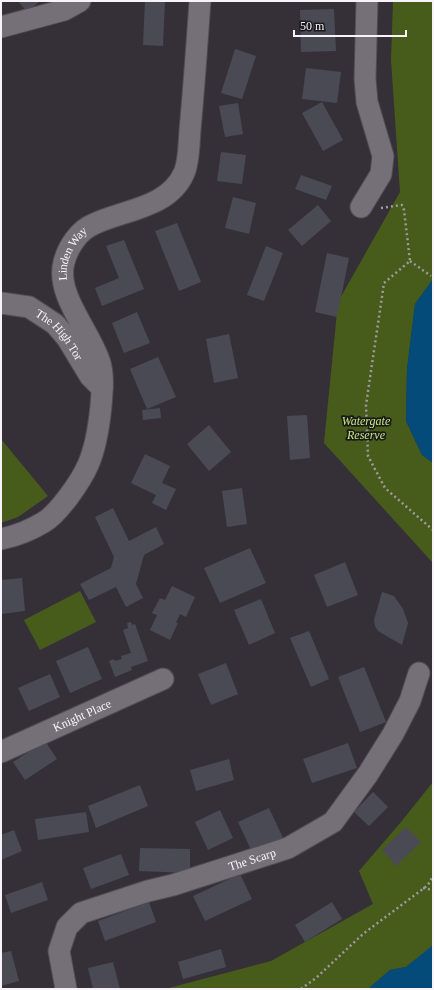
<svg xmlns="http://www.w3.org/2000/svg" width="434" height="990" font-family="Georgia,serif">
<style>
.green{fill:#475c1b}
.water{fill:#044b79}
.building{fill:#4a4a54}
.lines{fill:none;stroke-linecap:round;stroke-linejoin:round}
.minor-casing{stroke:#514d53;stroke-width:23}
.path{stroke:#9f9aa1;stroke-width:2.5;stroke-dasharray:2 3;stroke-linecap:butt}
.minor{stroke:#756f78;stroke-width:21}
.labels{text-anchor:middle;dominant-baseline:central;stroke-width:3.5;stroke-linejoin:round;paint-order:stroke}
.street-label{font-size:12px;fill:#f7f3f9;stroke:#1b191d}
.park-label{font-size:12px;font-style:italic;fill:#c3ee77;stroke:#1b191d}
</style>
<rect width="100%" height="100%" fill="#353038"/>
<!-- green -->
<g class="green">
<polygon points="393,1 433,1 433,279 415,304 407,369 406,421 422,455 433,463 433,563 324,443 338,302 400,192 391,60"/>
<polygon points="1,439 48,496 18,517 1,523"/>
<polygon points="80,591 96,622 40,650 24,620"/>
<polygon points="433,782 433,945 432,947 406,967 390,970 368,989 165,989 271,961 373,904 359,871 401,822"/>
</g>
<!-- water -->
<g class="water">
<polygon points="433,279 433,463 422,455 406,421 407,369 415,304"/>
<polygon points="433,945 433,989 368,989 390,970 406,967"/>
</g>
<!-- building -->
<g class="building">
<polygon points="18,1 40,1 27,12"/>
<polygon points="145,1 165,1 163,46 143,45"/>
<polygon points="334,9 336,51 301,52 300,10"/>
<polygon points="235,49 256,56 242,99 221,93"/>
<polygon points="306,68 341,72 337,103 302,99"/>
<polygon points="322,102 343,140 323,151 302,113"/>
<polygon points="238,103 243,134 225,137 219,106"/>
<polygon points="221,152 246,155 242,184 217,181"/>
<polygon points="301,175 332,186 326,200 295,189"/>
<polygon points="233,197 256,203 249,234 225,228"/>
<polygon points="318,205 331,221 302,246 288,230"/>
<polygon points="177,223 201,282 179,291 155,231"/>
<polygon points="124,240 144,289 102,306 95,288 119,278 106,246"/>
<polygon points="266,246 283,253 264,301 247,295"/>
<polygon points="327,253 349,258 337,317 315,312"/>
<polygon points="137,312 150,343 124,353 112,323"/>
<polygon points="229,334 238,378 214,383 206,339"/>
<polygon points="158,357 176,397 147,409 130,369"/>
<polygon points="160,408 161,418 143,420 142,410"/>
<polygon points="307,415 310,458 290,460 287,416"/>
<polygon points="209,425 231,452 209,471 187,444"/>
<polygon points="145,454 170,466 162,483 176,489 166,510 152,503 156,495 131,483"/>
<polygon points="242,488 247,524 227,527 222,491"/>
<polygon points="113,508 129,541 156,527 164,544 144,555 136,584 143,598 126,607 116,587 89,600 80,584 111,568 114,557 95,517"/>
<polygon points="250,548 266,583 220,603 204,568"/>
<polygon points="345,562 358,595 327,607 314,575"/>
<polygon points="22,578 25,611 1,614 1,580"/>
<polygon points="172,586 195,597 186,617 180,614 176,623 178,623 170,640 150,630 157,615 152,613 160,598 165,600"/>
<polygon points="382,592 394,596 403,609 408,623 402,645 378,631 375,626 374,620"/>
<polygon points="261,599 275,633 249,645 234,610"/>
<polygon points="131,622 132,625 135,624 148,661 131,667 132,670 115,677 109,661 114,659 115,661 122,659 121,656 131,653 123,630 128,628 127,623"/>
<polygon points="309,631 329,679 311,687 290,638"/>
<polygon points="88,647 102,679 70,693 56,661"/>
<polygon points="226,663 238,694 211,705 198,674"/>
<polygon points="364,667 386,722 360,732 338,677"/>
<polygon points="50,674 60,697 29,711 18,688"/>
<polygon points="45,741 57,759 25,780 13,762"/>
<polygon points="348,743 357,768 312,783 303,759"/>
<polygon points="229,759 234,780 196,791 190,770"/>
<polygon points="140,785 148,806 96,828 88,806"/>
<polygon points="373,792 388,807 369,826 354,812"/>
<polygon points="269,808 283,838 252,852 238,822"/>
<polygon points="220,810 233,838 208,850 195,822"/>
<polygon points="86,812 89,832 38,840 35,819"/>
<polygon points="406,827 421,842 396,866 382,850"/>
<polygon points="14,830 22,851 1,860 1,835"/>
<polygon points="140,848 190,849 190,873 139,871"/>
<polygon points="121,854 129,875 91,889 83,868"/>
<polygon points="240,874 252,899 205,921 193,896"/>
<polygon points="42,882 48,900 11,913 5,895"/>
<polygon points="149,902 156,922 105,941 98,921"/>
<polygon points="332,902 342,919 305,942 295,925"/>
<polygon points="221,949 226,967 183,979 178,962"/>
<polygon points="11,951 19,981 1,986 1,953"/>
<polygon points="113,962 120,989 93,989 88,968"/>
</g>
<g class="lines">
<defs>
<g id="minor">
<polyline points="1,27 64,10 80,1"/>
<polyline points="361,207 381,174 383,156 367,102 365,79 367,1"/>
<path id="s1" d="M1,303L29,307L55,324L67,338L90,376L102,388"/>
<path id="s2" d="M1,539C16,536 31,530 44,522C59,513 81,481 88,465C96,447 99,426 101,406C102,392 104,377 100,363C91,332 55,295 64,262C68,247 79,230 94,224C123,210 169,208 184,173C189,162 189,143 190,130C194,87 197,44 200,1"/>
<path id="s3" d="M1,752L163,679"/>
<path id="s4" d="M66,989L59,951L67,927L81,913L148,891L173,885L288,848L333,822L368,774L393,734L410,701L419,673"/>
</g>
</defs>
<!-- minor casing -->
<use href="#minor" class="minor-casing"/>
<!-- path -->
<g class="path">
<polyline points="381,208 402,205 404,210 410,261 384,283 366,405 368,456 385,488 433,530"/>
<polyline points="410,261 431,276"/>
<polyline points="423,888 433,890"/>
<polyline points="301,989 316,978 363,934 428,885 433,876"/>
</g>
<!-- minor -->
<use href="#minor" class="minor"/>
</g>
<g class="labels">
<!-- street labels -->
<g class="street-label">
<text stroke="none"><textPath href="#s2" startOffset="343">Linden Way</textPath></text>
<text stroke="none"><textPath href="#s1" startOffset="70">The High Tor</textPath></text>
<text stroke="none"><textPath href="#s3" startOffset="89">Knight Place</textPath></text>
<text stroke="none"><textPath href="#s4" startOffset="263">The Scarp</textPath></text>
</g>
<!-- park labels -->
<g class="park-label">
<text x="366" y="421">Watergate<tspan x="366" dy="14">Reserve</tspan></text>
</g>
</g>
<!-- border -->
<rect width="434" height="990" fill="none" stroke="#f7f3f9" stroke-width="4"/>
<!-- scale -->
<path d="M294 30v6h112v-6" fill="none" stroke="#f7f3f9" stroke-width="2"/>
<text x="300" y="30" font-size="12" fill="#f7f3f9" stroke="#1b191d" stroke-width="3" paint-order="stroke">50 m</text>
</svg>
